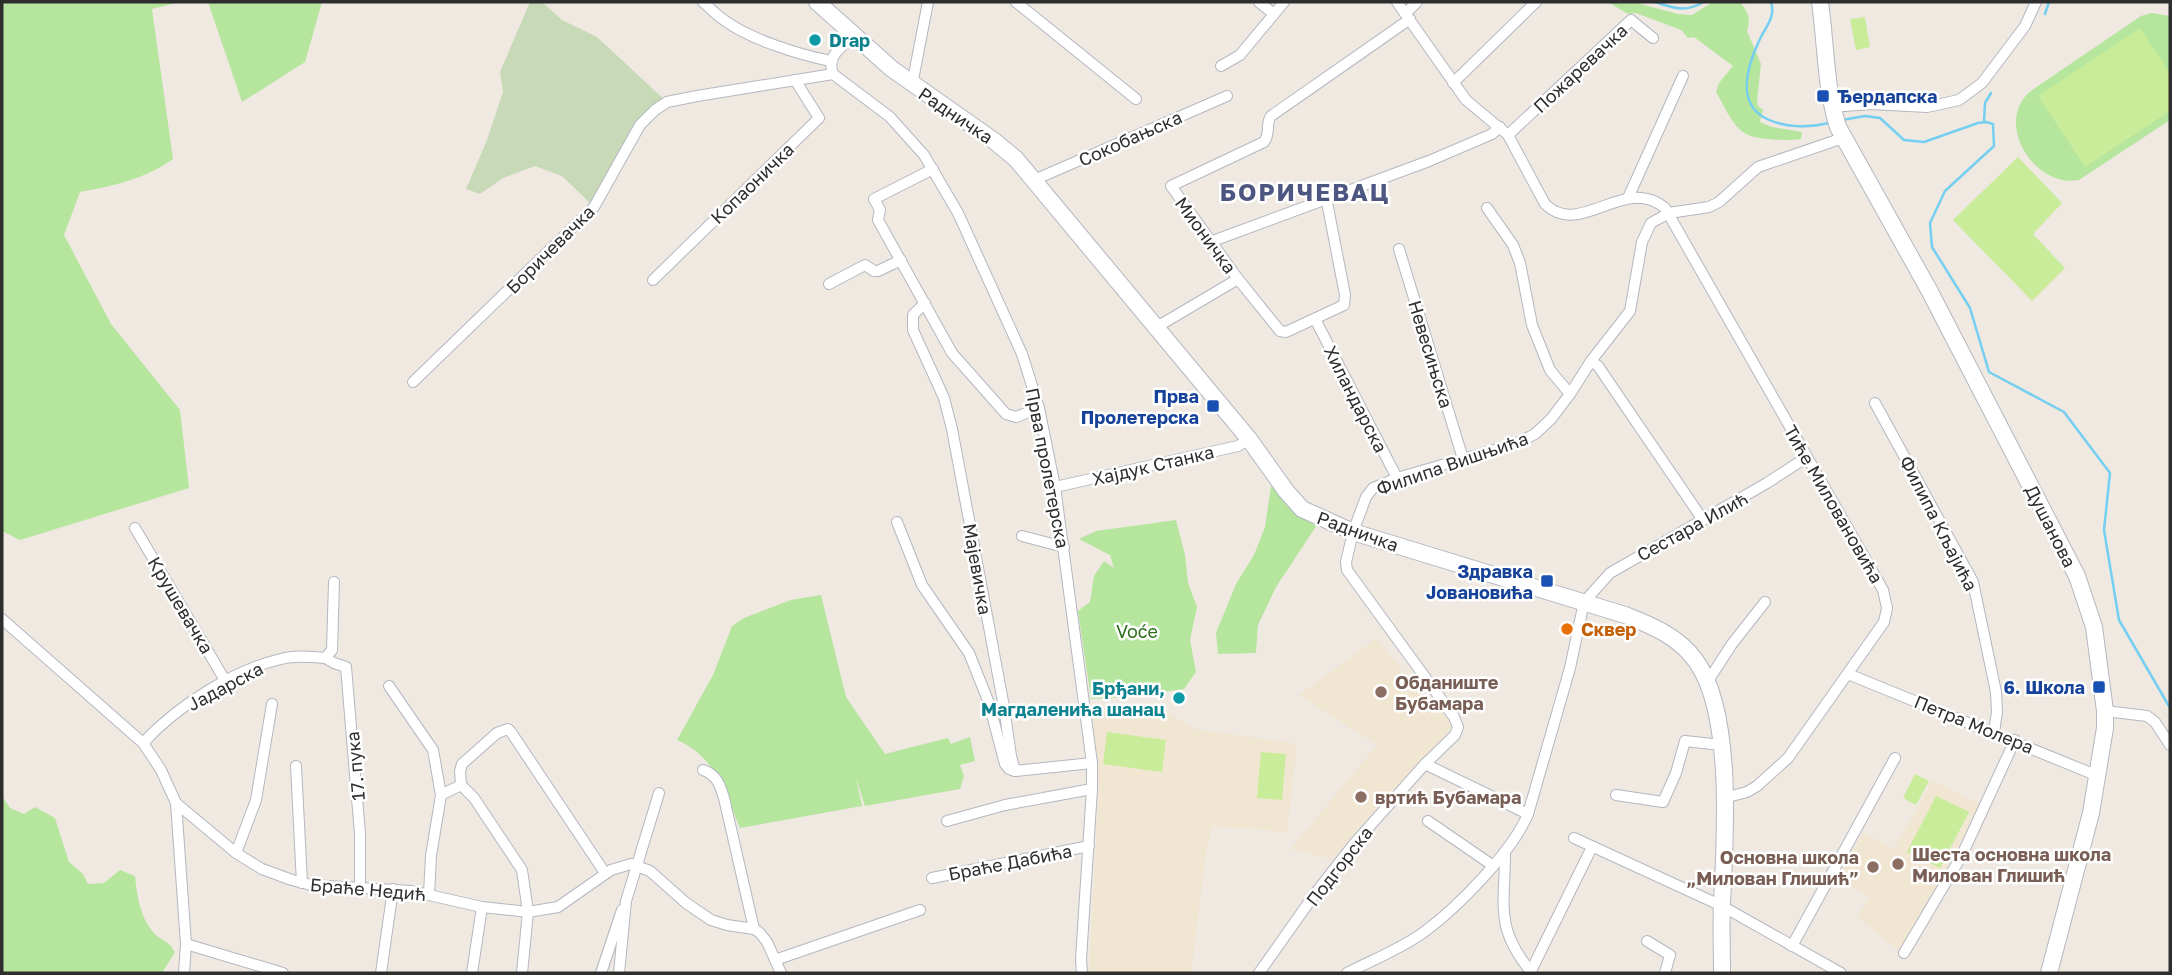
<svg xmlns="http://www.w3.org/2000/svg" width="2172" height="975" font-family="'Golos Text',sans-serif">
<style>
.education{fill:#f0e6d1}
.green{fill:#b6e59e}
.cemetery{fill:#c8d9b8}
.pitch{fill:#c9ec9a}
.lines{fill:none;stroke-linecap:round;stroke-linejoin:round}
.stream{stroke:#75cff0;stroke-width:2.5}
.street-casing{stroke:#b4b7c1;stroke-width:12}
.secondary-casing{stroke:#b4b7c1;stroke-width:18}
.street{stroke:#fff;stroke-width:10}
.secondary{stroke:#fff;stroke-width:16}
.culture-dot{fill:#0f9aa8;stroke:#fff;stroke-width:2.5}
.transit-dot{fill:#1a4fb4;stroke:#fff;stroke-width:2.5}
.food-dot{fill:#e8710a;stroke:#fff;stroke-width:2.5}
.education-dot{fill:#8d6e63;stroke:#fff;stroke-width:2.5}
.labels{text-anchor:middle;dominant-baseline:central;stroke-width:5;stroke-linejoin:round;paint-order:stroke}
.culture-label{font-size:18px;font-weight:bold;fill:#0d838f;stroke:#fff;text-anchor:start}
.street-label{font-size:18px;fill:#2e2e2e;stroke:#fff}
.transit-label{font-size:18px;font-weight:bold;fill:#164399;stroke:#fff;text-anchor:end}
.food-label{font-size:18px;font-weight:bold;fill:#c56008;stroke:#fff;text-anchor:start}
.park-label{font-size:18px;fill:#2c6e1b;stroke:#fff}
.education-label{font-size:18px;font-weight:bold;fill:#785e54;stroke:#fff;text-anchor:start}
.district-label{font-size:24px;font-weight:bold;letter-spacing:2px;fill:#4d5680;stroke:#fff}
</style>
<rect width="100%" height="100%" fill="#efe9e1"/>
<!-- education -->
<g class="education">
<polygon points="1377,638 1422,696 1427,693 1453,726 1331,859 1291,849 1377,745 1299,695"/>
<polygon points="1124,707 1168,712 1194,729 1297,744 1287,832 1212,826 1206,853 1191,973 1089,973 1099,784 1091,714 1097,708"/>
<polygon points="1933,780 1981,805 1900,951 1857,917 1869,897 1837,878 1863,833 1894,849"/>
</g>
<!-- green -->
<g class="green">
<path d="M2,2H180L152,9L173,159C145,179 113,186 80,192L64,235L111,324L180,410L189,488L20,540L2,531Z"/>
<polygon points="208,2 322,2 305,62 242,102"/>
<path d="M1608,2H1633L1678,14L1692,15L1713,2H1740C1748,12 1751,18 1747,31L1761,64L1757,101L1758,106L1763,110L1760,122L1772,127L1802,132L1801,139C1788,141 1757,140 1746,134C1732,126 1724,105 1716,92L1719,83L1733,66L1694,37L1688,38L1681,30L1636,13L1628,14Z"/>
<path d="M2152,13L2170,16V120L2079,180C2034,189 1992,121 2032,90L2141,16Z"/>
<polygon points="1271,486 1299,517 1317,525 1276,587 1258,625 1256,653 1218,654 1216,633 1236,584 1254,555 1265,527"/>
<polygon points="1176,520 1185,555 1188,583 1197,607 1190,640 1196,672 1184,689 1130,697 1091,699 1078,611 1090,602 1094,576 1104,561 1114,568 1110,555 1079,539 1096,531"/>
<path d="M821,595L846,697L885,754L948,738L951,744L970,737L975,761L960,765L964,776L960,789L865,806L856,778L862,806L740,828C724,791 716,757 677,740L713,675L732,626L744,618L791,600Z"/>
<path d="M2,796L10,808L24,814L35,807L55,818L69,862L83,874L88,884L104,883L120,870L135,876C137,896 140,918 155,934C163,942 168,940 175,952L162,973H2Z"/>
</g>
<!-- cemetery -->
<polygon class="cemetery" points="530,2 542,2 562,20 597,37 667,102 655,110 594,207 562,176 535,166 503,178 480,194 466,189 487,140 503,92 500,72"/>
<!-- pitch -->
<g class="pitch">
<polygon points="1865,17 1870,47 1856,50 1850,19"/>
<polygon points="2140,28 2170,73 2170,111 2085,167 2038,96"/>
<polygon points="2018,157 2062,203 2033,234 2065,268 2032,301 1953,220"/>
<polygon points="1107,732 1166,740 1162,772 1103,764"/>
<polygon points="1261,752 1286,754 1282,800 1257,798"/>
<polygon points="1915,774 1929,781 1916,805 1903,798"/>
<polygon points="1936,796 1969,812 1940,868 1907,852"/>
</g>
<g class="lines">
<!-- stream -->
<g class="stream">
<path d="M1655,2C1675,8 1684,13 1704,2"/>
<path d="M1771,2C1776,18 1765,27 1759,41C1747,67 1736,102 1765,118C1784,128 1809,128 1829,123"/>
<polyline points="2045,14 2049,2"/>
<polyline points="1842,120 1865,116 1880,118 1904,140 1924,142 1978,123 1986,122 1993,124 1994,146 1945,191 1930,223 1932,247 1970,308 1989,372 2064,412 2110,473 2104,530 2119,620 2170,708"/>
<polyline points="1984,122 1985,103 1991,93"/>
</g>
<defs>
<g id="street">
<path d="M703,2C710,8 716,15 724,20C749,39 800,55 831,61"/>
<polyline points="1016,2 1136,99"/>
<polyline points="1259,2 1274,14"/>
<path d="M1397,2L1466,100L1508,135L1545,204C1581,239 1623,174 1665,208L1883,590L1887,608L1884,622L1788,758L1757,786L1747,792L1724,798"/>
<polyline points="1406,13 1417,2"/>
<path d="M854,36C842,47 826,55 833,74L890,117L924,155L958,213L1022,354L1039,408L1055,487L1092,763V789L1081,959L1082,973"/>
<polyline points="1221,66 1240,55 1284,2"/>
<polyline points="1453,83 1536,2"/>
<polyline points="912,85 928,2"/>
<polyline points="1831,107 1871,104 1927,107 1959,100 1982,83 2025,26 2036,2"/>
<polyline points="1508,135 1631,20 1653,38"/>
<polyline points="933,169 874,199 880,210 878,220 952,353 1006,414 1016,417 1039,408"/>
<polyline points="1034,180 1227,96"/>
<polyline points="1628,198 1683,76"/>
<polyline points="1487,208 1513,245 1520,263 1532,325 1550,370 1570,394"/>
<polyline points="1210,242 1429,161 1492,134 1500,127"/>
<polyline points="1399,249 1463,459"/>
<polyline points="1238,279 1280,331 1286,332 1344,305 1345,295 1326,197"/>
<polyline points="653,280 819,118 795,80"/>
<polyline points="829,284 865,265 874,271 878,271 901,260"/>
<polyline points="925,303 913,315 913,330 944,398 952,429 1004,707 1011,756 1015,771 1092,763"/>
<polyline points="1315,319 1397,478"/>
<path d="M1155,328L1238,279L1171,186L1264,142C1271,133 1265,124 1271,116L1410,19"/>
<polyline points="1591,361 1598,366 1703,520"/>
<polyline points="413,382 594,207 640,125 655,110 667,102 697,96 833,74"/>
<polyline points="1875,403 1973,582 1996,692 1997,712 1994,732"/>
<polyline points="1055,487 1238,446 1249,439"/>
<polyline points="897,522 922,585 969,653 989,703 1005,764 1009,769 1015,771"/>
<polyline points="135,528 226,682"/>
<polyline points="1022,536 1064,547"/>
<polyline points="2,619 143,743 161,770 176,803 236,853 262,869 292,880 311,885 411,891 482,907 528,912 558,907 611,870 631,864 650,871 686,903 711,920 727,925 754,929 759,932 767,942 781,973"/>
<polyline points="325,658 334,663 346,667 360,834 360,888"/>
<polyline points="1848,674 2098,776"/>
<polyline points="1708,681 1732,644 1765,602"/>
<polyline points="389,686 433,750 441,795"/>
<polyline points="2105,711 2147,716 2155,722 2170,745"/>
<path d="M143,743C176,707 233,670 281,659C295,655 311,657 325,658L332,650L334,582"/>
<polyline points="1425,764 1528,814"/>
<polyline points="296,766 302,883"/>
<path d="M703,770C717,775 720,785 724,798L754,929"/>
<polyline points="1616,795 1663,802 1676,773 1685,741 1721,745"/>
<polyline points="176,803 186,944 184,973"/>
<polyline points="947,821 1005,805 1092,789"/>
<polyline points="1428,821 1492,865"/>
<polyline points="1574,838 1722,906 1841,973"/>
<path d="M1505,852C1505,906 1494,927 1532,973"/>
<polyline points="236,853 256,800 272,704"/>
<polyline points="932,878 1089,846"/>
<polyline points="429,894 431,856 441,795 461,785"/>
<polyline points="1647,941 1670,955 1665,973"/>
<polyline points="186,944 283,973"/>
<polyline points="1792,946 1895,758"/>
<polyline points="1904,953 1962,855 2015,740"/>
<polyline points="775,960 920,910"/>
<polyline points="381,973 393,889"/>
<polyline points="472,973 482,907"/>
<polyline points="522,973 528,912 522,870 474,798 461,785 460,771 462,764 497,733 508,729 511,732 605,873"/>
<polyline points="601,973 622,910"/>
<polyline points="619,973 626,901 659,793"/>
<polyline points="1259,973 1314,895 1353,845 1425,764 1455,735 1458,727 1454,717 1347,570 1346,562 1353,532 1366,497 1373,488 1397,478 1515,444 1535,434 1551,419 1570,394 1591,361 1630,311 1642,242 1651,223 1669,213 1709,207 1719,202 1758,167 1843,138"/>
<path d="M1347,973C1372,960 1401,949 1424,932C1457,908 1513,851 1528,814L1570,668L1584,602L1610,573L1767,483L1807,457"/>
<polyline points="1530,973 1592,847"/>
</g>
<g id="secondary">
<path d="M817,2L892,69L993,140L1016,159L1249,439L1286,491L1302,509L1353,532L1625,615C1653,626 1679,637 1696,661C1734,714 1725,840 1722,903C1721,927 1722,950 1722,973"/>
<path d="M1820,2C1826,44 1825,86 1838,127L1929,290L2077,576L2094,627L2105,711V728L2091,813L2049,973"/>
</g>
</defs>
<!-- street casing -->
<use href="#street" class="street-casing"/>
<!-- secondary casing -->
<use href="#secondary" class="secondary-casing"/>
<!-- street -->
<use href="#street" class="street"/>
<!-- secondary -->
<use href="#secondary" class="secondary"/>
</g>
<!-- markers -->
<g class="culture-dot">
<circle cx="815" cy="40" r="7"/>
<circle cx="1179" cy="698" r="7"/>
</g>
<g class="transit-dot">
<rect x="1816" y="89" width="14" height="14" rx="3.5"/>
<rect x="1206" y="399" width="14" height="14" rx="3.5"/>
<rect x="1540" y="574" width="14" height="14" rx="3.5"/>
<rect x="2092" y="680" width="14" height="14" rx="3.5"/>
</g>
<circle class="food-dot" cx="1567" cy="629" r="7"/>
<g class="education-dot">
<circle cx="1381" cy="692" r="7"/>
<circle cx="1361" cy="797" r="7"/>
<circle cx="1898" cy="864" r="7"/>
<circle cx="1873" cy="867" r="7"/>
</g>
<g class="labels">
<!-- culture labels -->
<g class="culture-label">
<text x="829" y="40">Drap</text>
<text x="1165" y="688" text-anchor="end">Брђани,<tspan x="1165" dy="21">Магдаленића шанац</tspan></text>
</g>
<!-- street labels -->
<g class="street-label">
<text transform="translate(1580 68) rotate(-43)">Пожаревачка</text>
<text transform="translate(956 115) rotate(34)">Радничка</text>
<text transform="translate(1130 138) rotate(-24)">Сокобањска</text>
<text transform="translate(752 183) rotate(-44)">Копаоничка</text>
<text transform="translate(1206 235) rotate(54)">Мионичка</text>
<text transform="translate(550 249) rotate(-45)">Боричевачка</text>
<text transform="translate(1431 354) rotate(73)">Невесињска</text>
<text transform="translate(1356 399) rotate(63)">Хиландарска</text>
<text transform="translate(1452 463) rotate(-19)">Филипа Вишњића</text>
<text transform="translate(1153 465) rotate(-13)">Хајдук Станка</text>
<text transform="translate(1048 468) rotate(79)">Прва пролетерска</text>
<text transform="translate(1834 504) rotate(60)">Тиће Миловановића</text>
<text transform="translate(1939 523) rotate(63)">Филипа Кљајића</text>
<text transform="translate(1692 526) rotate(-29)">Сестара Илић</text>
<text transform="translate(2051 526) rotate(63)">Душанова</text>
<text transform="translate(1358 531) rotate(20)">Радничка</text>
<text transform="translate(978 569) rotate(80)">Мајевичка</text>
<text transform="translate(181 605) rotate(59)">Крушевачка</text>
<text transform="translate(225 686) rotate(-28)">Јадарска</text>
<text transform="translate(1974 724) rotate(22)">Петра Молера</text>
<text transform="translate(355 766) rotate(-95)">17. пука</text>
<text transform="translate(1010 862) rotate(-11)">Браће Дабића</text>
<text transform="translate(1339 866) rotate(-52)">Подгорска</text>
<text transform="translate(368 889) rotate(5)">Браће Недић</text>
</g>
<!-- transit labels -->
<g class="transit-label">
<text x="1837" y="96" text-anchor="start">Ђердапска</text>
<text x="1199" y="396">Прва<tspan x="1199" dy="21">Пролетерска</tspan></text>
<text x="1533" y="571">Здравка<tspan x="1533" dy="21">Јовановића</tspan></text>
<text x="2085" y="687">6. Школа</text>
</g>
<!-- food labels -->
<g class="food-label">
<text x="1581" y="629">Сквер</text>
</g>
<!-- park labels -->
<g class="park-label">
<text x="1137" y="631">Voće</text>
</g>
<!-- education labels -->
<g class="education-label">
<text x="1395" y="682">Обданиште<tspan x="1395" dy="21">Бубамара</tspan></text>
<text x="1375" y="797">вртић Бубамара</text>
<text x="1912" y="854">Шеста основна школа<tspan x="1912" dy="21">Милован Глишић</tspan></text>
<text x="1859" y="857" text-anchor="end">Основна школа<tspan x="1859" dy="21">„Милован Глишић”</tspan></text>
</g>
<!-- district labels -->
<g class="district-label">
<text x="1305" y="191">БОРИЧЕВАЦ</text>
</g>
</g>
<!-- border -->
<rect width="2172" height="975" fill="none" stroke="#2e2e2e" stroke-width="7"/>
</svg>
